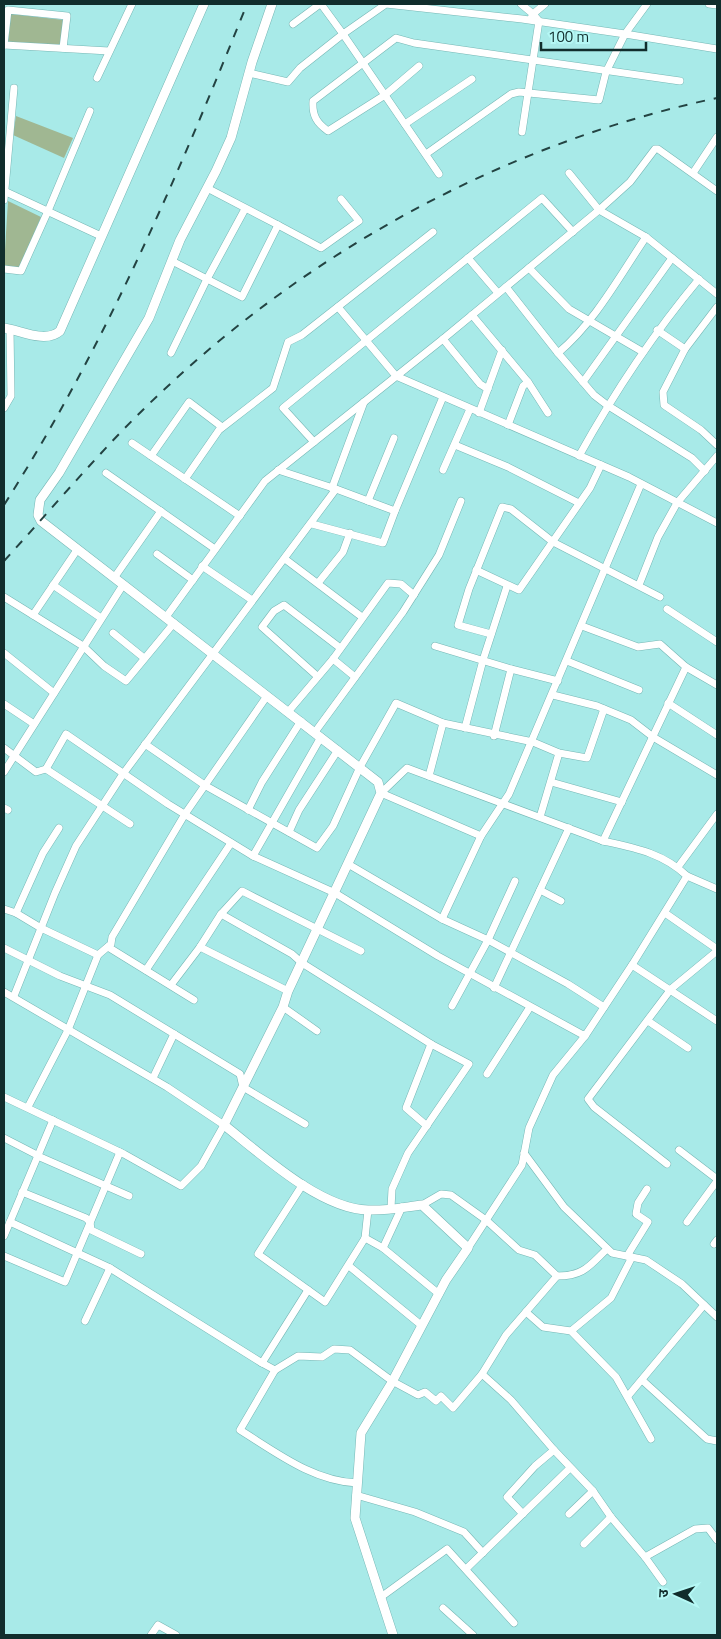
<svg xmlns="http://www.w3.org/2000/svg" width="721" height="1639" font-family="'Titillium Web','Noto Sans Devanagari',sans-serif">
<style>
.green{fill:#a0b792}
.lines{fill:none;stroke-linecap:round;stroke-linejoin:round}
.minor-casing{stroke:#76b7b5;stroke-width:8}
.tertiary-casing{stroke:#76b7b5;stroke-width:10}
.minor{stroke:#fff;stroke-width:7}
.tertiary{stroke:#fff;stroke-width:9}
.rail{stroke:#234342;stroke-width:2;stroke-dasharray:9 9;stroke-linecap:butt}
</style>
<rect width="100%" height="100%" fill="#a8eae8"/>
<!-- green -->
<g class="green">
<polygon points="11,14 64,20 60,45 8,42"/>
<polygon points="16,116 73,138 64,158 13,135"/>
<polygon points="8,201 41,217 19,269 4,266"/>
</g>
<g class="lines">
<defs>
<g id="minor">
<polyline points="321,4 343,34 386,4 522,19 625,34 647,4"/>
<polyline points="521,4 533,14 531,18"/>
<polyline points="709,4 717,5"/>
<polyline points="293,24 320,4"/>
<polyline points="4,45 8,10 67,16 63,48"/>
<polyline points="4,45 109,51"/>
<path d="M419,66L385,95L328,131C317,123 312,116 313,101L396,38L414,43L680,81"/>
<polyline points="249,73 288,82 300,68 343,34 439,174"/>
<polyline points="97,78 132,4"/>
<polyline points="405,124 472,79"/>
<polyline points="522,132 539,21 533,14 545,4"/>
<polyline points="426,154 511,94 519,92 599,100 606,72 625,34 717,49"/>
<polyline points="569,173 599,210 630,182 655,149 658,149 717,191"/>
<polyline points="693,173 717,137"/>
<polyline points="207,188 278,225"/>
<polyline points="4,191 101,236"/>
<polyline points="4,200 14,88"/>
<polyline points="468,258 498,293"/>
<polyline points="172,261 242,297 278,225 321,248 359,221 341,199"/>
<polyline points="529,268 569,309 643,352"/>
<polyline points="4,269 21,271 48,211 90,111"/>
<polyline points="506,287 558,353 594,395 607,405 692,458 705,471"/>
<polyline points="338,307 396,376 629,477 717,523"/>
<polyline points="717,307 685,349 663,392 664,405 701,430 717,445"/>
<polyline points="472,315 528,382 548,413"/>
<polyline points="657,330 685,349"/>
<polyline points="443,339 480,384 488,389"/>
<polyline points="171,353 207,279 245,209"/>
<path d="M558,353C595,322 619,277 646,237"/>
<polyline points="583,382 672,258"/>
<polyline points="4,408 11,396 10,329"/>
<polyline points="479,413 502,350"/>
<polyline points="508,425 523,386 528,382"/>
<polyline points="314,442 283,408 542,198 573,232"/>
<polyline points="132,443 240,516"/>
<polyline points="455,445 508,467 579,503"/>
<polyline points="151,456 189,402 222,427"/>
<path d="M579,456C614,393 653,334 699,279"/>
<polyline points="443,470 470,409"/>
<polyline points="106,473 215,549"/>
<polyline points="185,479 219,430 273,388 288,342 302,335 433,232"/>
<polyline points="332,488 364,402"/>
<polyline points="336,489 395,511 443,397"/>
<polyline points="368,501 394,438"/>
<polyline points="312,524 383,543 395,511"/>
<polyline points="157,554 193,580"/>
<polyline points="285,559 362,617"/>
<polyline points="202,566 252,600"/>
<polyline points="476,570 519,590 590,488 601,465"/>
<polyline points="114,578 161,511"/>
<polyline points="318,583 343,552 350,533"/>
<polyline points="53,585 101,618"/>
<polyline points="639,585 658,537 677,503 717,456"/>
<polyline points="4,597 83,646 104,666 126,681 174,623"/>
<polyline points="667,609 717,642"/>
<polyline points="33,615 77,550"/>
<polyline points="166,617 265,481 443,339 599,210 646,237 717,294"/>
<polyline points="582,626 638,647 660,644 686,667"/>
<polyline points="113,633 144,658"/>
<polyline points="491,634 458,625 469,589 502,507 511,509 553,542 660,597"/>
<polyline points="435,646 511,669 558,681"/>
<polyline points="4,653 54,693"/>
<polyline points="333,659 355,677"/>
<polyline points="567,661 639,690"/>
<polyline points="317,676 262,627 274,611 284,605 339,647"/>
<polyline points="553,695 597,706 631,720 653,737 717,775"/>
<polyline points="668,703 717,735"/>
<polyline points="4,704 34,724"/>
<polyline points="288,712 333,659 388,583 401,584 414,595"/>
<polyline points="465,728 483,660 507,586"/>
<polyline points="315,732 403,612 439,555 461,501"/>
<polyline points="494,736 511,669"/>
<polyline points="145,744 206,786 317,848 333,826 360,767 396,703 443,723 533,742 559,753 587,758 604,709"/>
<polyline points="4,748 36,772 46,769 66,734 168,804 253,856 335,893 438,956 585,1036 632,965 717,1021"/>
<polyline points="46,769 130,824"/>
<polyline points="4,772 123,585"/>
<polyline points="429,776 443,723"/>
<polyline points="551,782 622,802"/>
<polyline points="4,808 8,810"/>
<polyline points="248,810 262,782 301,721"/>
<polyline points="540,817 559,753"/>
<polyline points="289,832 299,810 338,750"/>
<polyline points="481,836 381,793 407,768 603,841 686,667 717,685"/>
<path d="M603,841C635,848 663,853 687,876L632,965"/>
<polyline points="253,856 321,737"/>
<polyline points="348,864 442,919 488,940 568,984 604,1007"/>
<polyline points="678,867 717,814"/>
<polyline points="687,876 717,889"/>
<polyline points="540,890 561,901"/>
<polyline points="4,909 16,913 41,928 98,955"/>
<polyline points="16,913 43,853 59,828"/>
<polyline points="665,913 717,949"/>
<polyline points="221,914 292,954 302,963 431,1044 469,1064 408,1153 392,1189 391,1208"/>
<polyline points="442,919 481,836 509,794 641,484"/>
<polyline points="108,947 194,1000"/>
<polyline points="200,947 288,991"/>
<polyline points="4,948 60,976 110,995 240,1074 243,1087 305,1124"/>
<polyline points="146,970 231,843"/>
<polyline points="171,985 200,947 221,914 242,891 361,951"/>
<polyline points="494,988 569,828"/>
<polyline points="4,992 167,1087 224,1125 201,1166 181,1186 124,1154 4,1097"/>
<polyline points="14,996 55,893 76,846 123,774 336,489 278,470"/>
<polyline points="452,1006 488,940 515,881"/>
<polyline points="283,1007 317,1031"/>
<polyline points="648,1021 688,1048"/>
<polyline points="487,1074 530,1007"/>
<polyline points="153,1078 174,1034"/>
<polyline points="29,1105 68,1030 98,955 111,944 112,937 185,814 267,696"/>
<polyline points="427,1126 406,1108 431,1044"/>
<polyline points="4,1138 37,1155"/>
<polyline points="679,1150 717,1179"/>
<polyline points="524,1153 564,1207 612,1253 646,1260 682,1284 717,1317"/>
<polyline points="40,1157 129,1196"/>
<polyline points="667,1164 594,1107 588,1099 671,989 717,951"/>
<polyline points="303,1184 258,1254 325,1302 365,1238 368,1210"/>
<polyline points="22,1192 86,1218 90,1222 91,1230 141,1254"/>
<polyline points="422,1205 441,1194 451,1195 486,1220 519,1250 535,1255 557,1276"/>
<polyline points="10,1222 110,1268 262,1363"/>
<polyline points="687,1222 717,1181"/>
<polyline points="4,1236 53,1120"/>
<polyline points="365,1238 383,1248 439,1294"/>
<polyline points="714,1244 717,1240"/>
<polyline points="383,1248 402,1207"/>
<polyline points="468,1248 522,1165 529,1128 553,1075 585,1036"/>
<polyline points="4,1256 65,1282 120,1152"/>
<polyline points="627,1256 648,1222 636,1214 638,1203 647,1189"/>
<polyline points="349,1266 421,1325"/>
<path d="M308,1290L262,1363L275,1370L298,1356L322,1357L334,1349L350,1350L392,1381L418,1395L425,1392L436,1401L441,1396L453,1408L482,1374L506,1335L557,1276C584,1276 589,1266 607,1249"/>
<polyline points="526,1312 543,1327 571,1331 616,1377 651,1439"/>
<polyline points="85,1321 110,1268"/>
<polyline points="571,1331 611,1298 632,1257"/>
<path d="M275,1370L240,1430C277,1453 313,1481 357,1483"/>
<polyline points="482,1374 511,1400 554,1450 593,1491 611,1517 645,1557 695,1529 708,1528 717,1540"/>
<polyline points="642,1380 707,1439 717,1441"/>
<polyline points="628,1396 704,1305"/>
<polyline points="356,1495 415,1512 464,1532 483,1553"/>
<polyline points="523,1514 507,1497 535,1466 554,1450"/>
<polyline points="569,1514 593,1491"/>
<polyline points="584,1544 611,1517"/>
<polyline points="645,1557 663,1582"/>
<polyline points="466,1569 569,1469"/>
<polyline points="381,1597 447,1549 514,1623"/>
<polyline points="443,1608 473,1635"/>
<polyline points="151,1635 158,1625 176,1635"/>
</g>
<g id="tertiary">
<path d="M272,4L252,62L231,138L216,171L180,240L149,318L59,473L40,500L38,515L41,521L378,782L381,793L288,991L283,1007L224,1125C261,1154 320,1209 368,1210C386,1211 405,1207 422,1205L468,1248L446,1280L391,1384L361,1433L355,1518L393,1635"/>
<path d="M4,328C20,330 45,344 60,331L204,4"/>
</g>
</defs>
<!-- minor casing -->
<use href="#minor" class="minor-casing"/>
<!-- tertiary casing -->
<use href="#tertiary" class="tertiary-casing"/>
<!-- minor -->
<use href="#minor" class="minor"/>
<!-- tertiary -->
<use href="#tertiary" class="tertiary"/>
<!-- rail -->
<g class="rail">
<path d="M4,505C105,346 177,178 247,4"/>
<path d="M4,561C58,502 109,440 168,386C320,244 514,141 717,98"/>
</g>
</g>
<!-- border -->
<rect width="721" height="1639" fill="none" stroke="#112d2c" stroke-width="10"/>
<!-- north arrow -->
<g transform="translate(676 1594) rotate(273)" stroke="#b5f8f5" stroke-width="4" paint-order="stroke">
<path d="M0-4L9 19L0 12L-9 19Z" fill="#112d2c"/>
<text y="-8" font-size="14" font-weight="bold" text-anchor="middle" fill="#112d2c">उ</text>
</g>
<!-- scale -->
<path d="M541 42v8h105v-8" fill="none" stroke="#112d2c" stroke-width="2.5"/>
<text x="548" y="42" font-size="15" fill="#112d2c" stroke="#b5f8f5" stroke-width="4" paint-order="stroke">100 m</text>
</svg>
